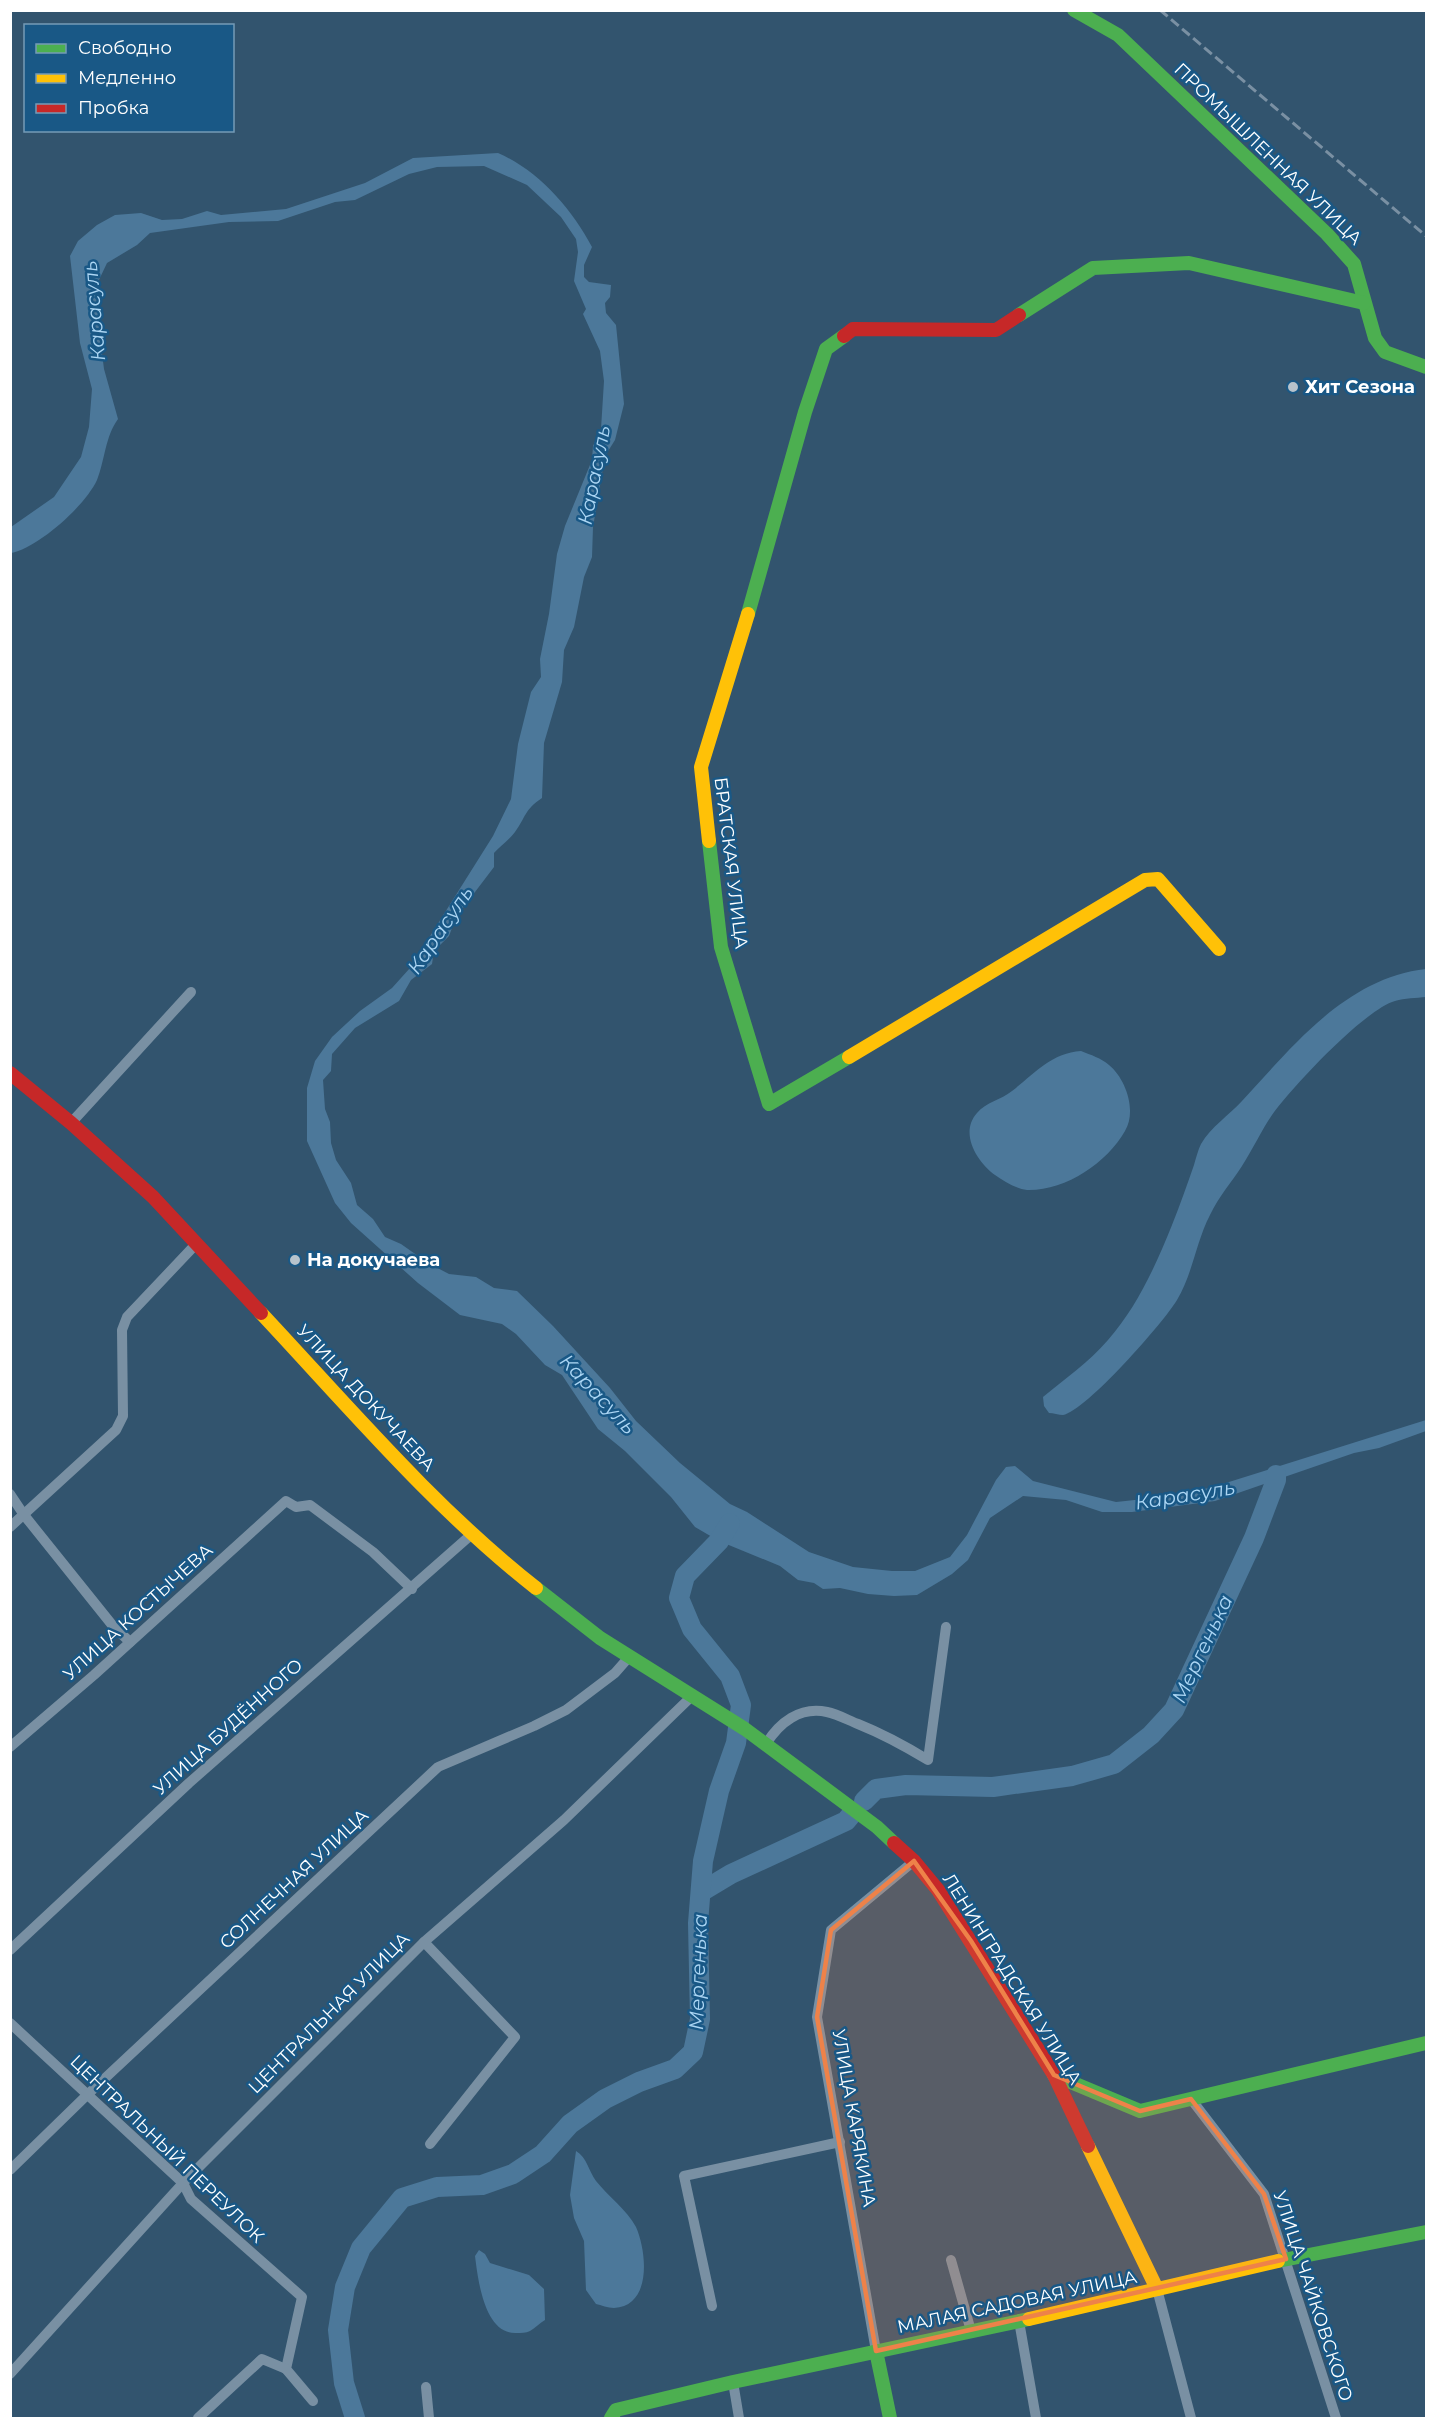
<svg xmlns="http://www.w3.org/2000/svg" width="1437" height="2429" font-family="Montserrat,sans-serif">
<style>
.water{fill:#4c789a}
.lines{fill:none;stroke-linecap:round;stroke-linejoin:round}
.river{stroke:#4c789a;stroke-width:20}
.street{stroke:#7990a3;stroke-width:10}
.fast{stroke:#4caf50;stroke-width:14}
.slow{stroke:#ffc107;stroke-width:14}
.jam{stroke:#c62828;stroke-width:14}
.rail{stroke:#7a90a3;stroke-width:3;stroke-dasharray:10 4.5;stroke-linecap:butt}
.marked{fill:#ee8249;fill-opacity:0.2;stroke:#ee8249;stroke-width:4.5;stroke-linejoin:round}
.poi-dot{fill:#b7c3cc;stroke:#195886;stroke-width:2}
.labels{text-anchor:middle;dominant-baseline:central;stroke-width:5;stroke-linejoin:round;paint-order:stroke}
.street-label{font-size:18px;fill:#fff;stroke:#195886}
.poi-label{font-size:18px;font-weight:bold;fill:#fff;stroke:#195886;text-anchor:start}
.water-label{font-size:20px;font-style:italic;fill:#acd6f4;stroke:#195886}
</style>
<rect width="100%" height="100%" fill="#32546e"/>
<!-- water -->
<g class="water">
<path d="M498,153C539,171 571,208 592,247L584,265V277L589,282L611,285L610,297L605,303L606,313L616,325L624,404L615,440L605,456L593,527L592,557L584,577L574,627L564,650L562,682L544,743L542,798C524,810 526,817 515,832C509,840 500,846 494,853V867L456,917L449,936L434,951L432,964L411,980L399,1001L355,1028L332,1054L331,1071L323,1080L325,1109L330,1122L331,1143L336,1160L351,1183L357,1205L373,1219L385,1237L401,1244L428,1263L449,1274L476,1277L494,1288L517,1291L553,1326L610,1388L636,1421L680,1463L730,1504L747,1512L809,1552L853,1567L892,1571H915L950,1557L967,1535L996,1480L1006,1467L1015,1466L1033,1481L1116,1502L1172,1496L1213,1487L1426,1420V1431L1379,1448L1354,1453L1215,1501L1132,1512H1102L1066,1500L1023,1496L990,1518L968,1560L952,1574L917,1595L894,1596L868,1594L840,1588L823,1589L814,1583L798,1580L780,1566L719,1541L695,1527L671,1497L625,1451L598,1429L562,1375L545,1365L516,1334L502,1324L460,1315L418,1283L351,1223L335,1203L307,1141V1088L315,1061L332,1037L360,1011L392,988L410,968L493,836L511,799L518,744L531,692L541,677L540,659L549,614L557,554L565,526L592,460L593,446L601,429L604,381L600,351L583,314L586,309L574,281L578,252L576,239L561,217L527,185L484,166L437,167L409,174L355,200L335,202L278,221L229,222L150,233L137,245L107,263L98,282L99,330L104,369L118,419C105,437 105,460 97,480C85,506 38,548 11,553V527L54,497L81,457L89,427L92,389L80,343L70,256L78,241L97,225L115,215L141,213L162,220L182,219L207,211L221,215L286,209L365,183L413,158Z"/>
<path d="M1426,969V997C1416,998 1405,998 1395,1001C1364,1010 1292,1087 1272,1115C1261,1131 1253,1149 1242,1166C1231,1183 1219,1196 1210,1215C1196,1242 1193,1273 1177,1300C1164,1322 1086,1411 1063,1415C1059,1415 1053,1413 1049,1413L1044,1406L1043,1397C1065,1379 1089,1362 1108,1340C1137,1307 1156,1265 1172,1225C1180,1205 1187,1185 1194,1165C1196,1158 1198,1150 1201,1144C1211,1127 1229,1115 1242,1101C1293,1046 1346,978 1426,969Z"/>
<path d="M1081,1051C1091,1055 1101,1058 1109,1065C1126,1079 1137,1111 1125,1131C1107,1163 1065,1191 1027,1190C1016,1189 1004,1181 995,1175C977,1162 959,1133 977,1113C986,1102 1001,1100 1012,1091C1034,1074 1051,1053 1081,1051Z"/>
<path d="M576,2151C587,2157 589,2172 596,2181C608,2196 627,2210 636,2227C647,2252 652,2306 614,2308C608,2308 601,2305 596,2304L586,2290L584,2241L574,2218L570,2195Z"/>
<path d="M479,2250L485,2254L490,2263L529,2275L544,2289L545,2320C540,2323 535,2328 530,2331C526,2333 521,2333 516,2333C484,2334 478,2279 475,2256Z"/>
</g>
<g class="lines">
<!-- river -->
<g class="river">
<polyline points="864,1801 876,1789 906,1785 993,1787 1072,1776 1114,1764 1151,1735 1174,1710 1254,1538 1276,1480 1276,1475"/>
<polyline points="701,1892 731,1874 846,1821 851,1815"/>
<polyline points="355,2418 344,2383 338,2330 345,2287 361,2248 402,2198 437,2187 482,2185 513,2174 543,2154 570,2124 605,2099 639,2082 675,2069 693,2052 700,2019 698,1923 703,1861 719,1791 736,1743 741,1705 730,1676 692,1629 679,1598 685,1576 719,1541 730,1523"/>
</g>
<!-- street -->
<g class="street">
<polyline points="71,1123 191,992"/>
<polyline points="10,1494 24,1515 113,1626 130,1642"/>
<polyline points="10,1527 116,1430 123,1416 122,1330 127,1317 197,1243"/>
<path d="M766,1744C779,1723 800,1706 827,1712C837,1714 848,1720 858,1724C883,1734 905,1746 928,1760L946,1627"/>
<polyline points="10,1747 94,1675 286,1501 296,1507 310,1505 373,1552 412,1589"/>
<polyline points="424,1942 515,2037 430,2144"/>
<polyline points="10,1950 189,1783 472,1534"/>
<polyline points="10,2023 183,2183 191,2199 302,2297 286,2369 313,2401"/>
<polyline points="1191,2099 1264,2194 1336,2418"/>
<polyline points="10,2170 87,2095 438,1767 534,1726 566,1710 615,1673 629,1657"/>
<polyline points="951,2260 971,2331"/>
<polyline points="1157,2289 1191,2418"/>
<polyline points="712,2306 684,2176 840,2142"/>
<polyline points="1019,2321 1036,2418"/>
<polyline points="876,2351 817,2017 831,1930 914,1861"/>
<polyline points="10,2374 183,2183 424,1942 564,1820 691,1697"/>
<polyline points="733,2382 739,2418"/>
<polyline points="426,2387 429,2418"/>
<polyline points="198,2418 262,2359 286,2369"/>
</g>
<!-- fast -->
<g class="fast">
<polyline points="1074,10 1118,35 1327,234 1354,264 1375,338 1385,352 1426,367"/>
<polyline points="1019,315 1093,268 1189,263 1364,303"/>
<polyline points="748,614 805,412 826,349 844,336"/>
<polyline points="709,841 721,947 769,1104 849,1057"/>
<polyline points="536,1588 600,1638 745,1729 877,1827 894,1843"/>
<polyline points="1054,2075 1140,2111 1426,2043"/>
<polyline points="1278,2261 1426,2232"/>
<polyline points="876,2351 890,2418"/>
<polyline points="611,2418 616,2410 733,2382 1029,2319"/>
</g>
<!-- slow -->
<g class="slow">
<polyline points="709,841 701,767 748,614"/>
<polyline points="849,1057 1145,880 1158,879 1219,949"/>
<path d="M261,1313C349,1407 434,1508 536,1588"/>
<polyline points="1088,2146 1157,2289"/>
<polyline points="1029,2319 1278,2261"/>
</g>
<!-- jam -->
<g class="jam">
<polyline points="844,336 853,329 996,330 1019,315"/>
<polyline points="10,1073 71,1123 153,1197 261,1313"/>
<polyline points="894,1843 914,1861 938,1890 1054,2075 1088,2146"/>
</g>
<!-- rail -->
<polyline class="rail" points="1160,10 1426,236"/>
</g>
<!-- marked area -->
<path class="marked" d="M914,1861L971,1941L1054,2075L1140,2111L1191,2099L1264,2194L1286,2259L876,2351L817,2017L831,1930Z"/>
<!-- markers -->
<g class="poi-dot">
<circle cx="1293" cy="387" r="6"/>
<circle cx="295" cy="1260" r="6"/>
</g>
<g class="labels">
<!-- street labels -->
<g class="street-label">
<text transform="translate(1268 154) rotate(44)">ПРОМЫШЛЕННАЯ УЛИЦА</text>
<text transform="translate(731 863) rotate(83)">БРАТСКАЯ УЛИЦА</text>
<text transform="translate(366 1398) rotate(47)">УЛИЦА ДОКУЧАЕВА</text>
<text transform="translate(138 1612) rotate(-42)">УЛИЦА КОСТЫЧЕВА</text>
<text transform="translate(228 1727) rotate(-42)">УЛИЦА БУДЁННОГО</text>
<text transform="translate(294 1879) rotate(-43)">СОЛНЕЧНАЯ УЛИЦА</text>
<text transform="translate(1012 1979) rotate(58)">ЛЕНИНГРАДСКАЯ УЛИЦА</text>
<text transform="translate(329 2013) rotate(-45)">ЦЕНТРАЛЬНАЯ УЛИЦА</text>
<text transform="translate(854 2118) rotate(80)">УЛИЦА КАРЯКИНА</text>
<text transform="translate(167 2149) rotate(44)">ЦЕНТРАЛЬНЫЙ ПЕРЕУЛОК</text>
<text transform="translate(1313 2296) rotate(72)">УЛИЦА ЧАЙКОВСКОГО</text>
<text transform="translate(1017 2302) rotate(-12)">МАЛАЯ САДОВАЯ УЛИЦА</text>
</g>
<!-- poi labels -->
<g class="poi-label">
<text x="1305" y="387">Хит Сезона</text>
<text x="307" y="1260">На докучаева</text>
</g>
<!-- water labels -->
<g class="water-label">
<text transform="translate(94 311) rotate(-95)">Карасуль</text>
<text transform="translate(594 475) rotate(-79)">Карасуль</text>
<text transform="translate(440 930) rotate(-56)">Карасуль</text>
<text transform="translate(598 1394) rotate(47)">Карасуль</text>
<text transform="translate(1185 1495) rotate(-9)">Карасуль</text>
<text transform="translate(1202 1649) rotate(-65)">Мергенька</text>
<text transform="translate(698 1972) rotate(-88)">Мергенька</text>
</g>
</g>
<!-- border -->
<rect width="1437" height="2429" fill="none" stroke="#ffffff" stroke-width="24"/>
<!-- legend -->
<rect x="24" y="24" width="210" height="108" fill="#195886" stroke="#759bb6" stroke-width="1.5"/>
<rect x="36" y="44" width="30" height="9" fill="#4caf50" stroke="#759bb6" stroke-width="1.5"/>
<text x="78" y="54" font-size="18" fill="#ffffff">Свободно</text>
<rect x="36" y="74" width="30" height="9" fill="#ffc107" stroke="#759bb6" stroke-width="1.5"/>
<text x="78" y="84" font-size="18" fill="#ffffff">Медленно</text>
<rect x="36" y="104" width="30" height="9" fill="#c62828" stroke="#759bb6" stroke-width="1.5"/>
<text x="78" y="114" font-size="18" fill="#ffffff">Пробка</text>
</svg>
